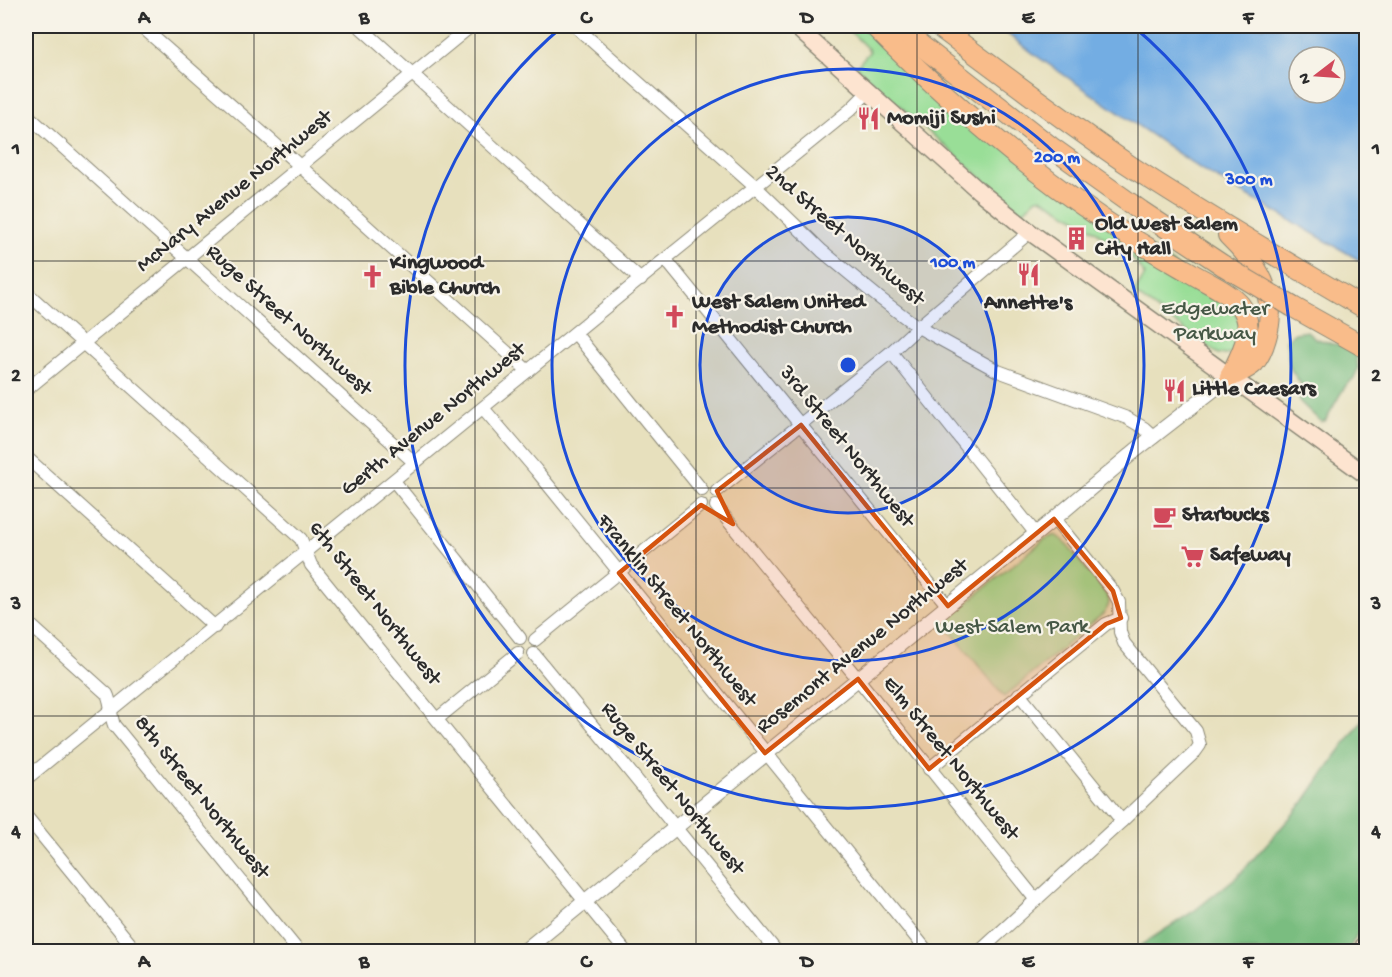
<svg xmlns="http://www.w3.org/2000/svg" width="1392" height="977" font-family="'Gochi Hand',sans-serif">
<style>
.green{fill:#99de97;stroke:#628461;stroke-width:1.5}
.forest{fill:#7abd80;stroke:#527456;stroke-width:1.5}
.water{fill:#73ade3;stroke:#4f6c87;stroke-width:1.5;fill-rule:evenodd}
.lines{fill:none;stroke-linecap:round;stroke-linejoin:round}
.minor-casing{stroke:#898674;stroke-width:14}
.tertiary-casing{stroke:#898674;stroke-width:16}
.secondary-casing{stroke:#898674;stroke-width:19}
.trunk-casing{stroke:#898674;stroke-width:22}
.minor{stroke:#fff;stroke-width:12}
.tertiary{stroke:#fff;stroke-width:14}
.secondary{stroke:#fde4d0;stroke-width:16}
.trunk{stroke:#f9bc8a;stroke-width:20}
.trunk-bridge-casing{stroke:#898674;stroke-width:22;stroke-linecap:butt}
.trunk-bridge{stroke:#f9bc8a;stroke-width:20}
.marked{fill:#d5540f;fill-opacity:0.2;stroke:#d5540f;stroke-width:4.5;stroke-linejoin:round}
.grid{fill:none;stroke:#2b2b2b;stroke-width:1.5;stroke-opacity:0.55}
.ring{fill:none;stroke:#1d4ed8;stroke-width:3}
.labels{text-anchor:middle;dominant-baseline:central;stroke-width:4.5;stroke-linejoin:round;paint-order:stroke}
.poi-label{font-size:22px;font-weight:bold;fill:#2b2b2b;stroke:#f7f3e8;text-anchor:start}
.street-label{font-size:22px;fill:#2b2b2b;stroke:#f7f3e8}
.park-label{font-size:22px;fill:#465846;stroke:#f7f3e8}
.centre{fill:#1d4ed8;stroke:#f7f3e8;stroke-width:3}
.ring-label{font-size:18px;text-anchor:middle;font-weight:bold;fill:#1d4ed8;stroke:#f7f3e8;stroke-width:4.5;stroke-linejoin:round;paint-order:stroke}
.neatline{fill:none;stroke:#2b2b2b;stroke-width:2}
.grid-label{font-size:20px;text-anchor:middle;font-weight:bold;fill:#2b2b2b}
</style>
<rect width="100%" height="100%" fill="#f7f3e8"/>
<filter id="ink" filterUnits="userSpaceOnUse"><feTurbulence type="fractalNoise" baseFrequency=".0167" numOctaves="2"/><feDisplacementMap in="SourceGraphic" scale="12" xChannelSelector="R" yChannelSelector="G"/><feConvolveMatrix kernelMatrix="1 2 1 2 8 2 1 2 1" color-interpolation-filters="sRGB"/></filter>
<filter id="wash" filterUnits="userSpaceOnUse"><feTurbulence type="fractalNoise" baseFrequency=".008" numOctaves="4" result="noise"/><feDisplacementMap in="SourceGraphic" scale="24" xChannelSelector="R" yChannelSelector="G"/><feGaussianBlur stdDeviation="1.35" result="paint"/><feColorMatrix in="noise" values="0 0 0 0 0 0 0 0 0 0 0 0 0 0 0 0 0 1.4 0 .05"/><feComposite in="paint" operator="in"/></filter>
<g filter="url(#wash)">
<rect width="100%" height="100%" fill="#e7e0bd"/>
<!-- green -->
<g class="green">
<polygon points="845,26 866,26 920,79 1234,308 1240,325 1233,353 1226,355 1218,354 1134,293 1145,275 1133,259 1090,227 1041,198 1037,198 1022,212 996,191 856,67 870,51"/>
<path d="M1055,535L1064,541L1106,594C1111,601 1109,606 1104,613L1004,697L943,622L1045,539Z"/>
</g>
<!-- forest -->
<g class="forest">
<polygon points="1307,331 1315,338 1332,344 1345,345 1356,355 1358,368 1354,378 1347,384 1341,393 1325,421 1321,422 1300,402 1299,396 1305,390 1290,368 1286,340 1295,333"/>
<polygon points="1366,712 1366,918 1348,951 1132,951 1194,911 1239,875 1304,802 1332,761 1359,725"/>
</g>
<!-- water -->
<path class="water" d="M997,26H1366V264L1201,169L1038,57ZM1299,57H1335V93H1299Z"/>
</g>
<g filter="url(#ink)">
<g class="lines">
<defs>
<g id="minor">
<polyline points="141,26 300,166 528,371"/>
<polyline points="359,26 641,280"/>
<polyline points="575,26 755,186 822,251 878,297 918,327 998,371 1127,418 1144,428 1154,437"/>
<polyline points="26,114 415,463"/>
<polyline points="666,260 948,606"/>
<polyline points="26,292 301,539 311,565 626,952"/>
<polyline points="575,333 702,490"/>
<polyline points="891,352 1036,534"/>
<polyline points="26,390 471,26"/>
<polyline points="483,408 536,470 928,952"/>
<polyline points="26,457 215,627"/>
<polyline points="394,481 520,638"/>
<polyline points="717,491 891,352 918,327 1030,232"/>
<polyline points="716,506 858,679 1036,900"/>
<path d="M26,621L107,694C112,704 110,715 114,725L299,952"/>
<polyline points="535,640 701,505"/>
<polyline points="534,654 777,952"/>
<polyline points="1019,694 1122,821"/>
<polyline points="437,719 518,653"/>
<polyline points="929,769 1106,624 1121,618"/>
<path d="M26,779C208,631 390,483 572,335C664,259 758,185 850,110L868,92"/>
<polyline points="26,816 137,952"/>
<polyline points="979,952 1122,821 1195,752 1200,745 1196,731 1124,643 1120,632 1119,602 1113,591 1054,519"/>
</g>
<polyline id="tertiary" points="523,952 1054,519 1136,450 1230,377"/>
<g id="secondary">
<polyline points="795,26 979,191 1030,232 1366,475"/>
<polyline points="1361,952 1366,942"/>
</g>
<g id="trunk">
<path d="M874,26C944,97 1015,160 1098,216C1128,237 1160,255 1191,273C1204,281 1232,294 1240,305C1258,328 1240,356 1230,377"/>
<polyline points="896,26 1051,147 1141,211 1224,266"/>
<path d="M938,26C1001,73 1064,121 1129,165C1206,216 1287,262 1366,309"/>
<path d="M1228,235C1257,263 1279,296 1266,338C1264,345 1259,357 1254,363C1248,369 1237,373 1230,377"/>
<polyline points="1293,307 1366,348"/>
</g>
</defs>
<!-- minor casing -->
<use href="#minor" class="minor-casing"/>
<!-- tertiary casing -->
<use href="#tertiary" class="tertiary-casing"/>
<!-- secondary casing -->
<use href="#secondary" class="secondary-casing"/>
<!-- trunk casing -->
<use href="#trunk" class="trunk-casing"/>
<!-- minor -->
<use href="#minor" class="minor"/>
<!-- tertiary -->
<use href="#tertiary" class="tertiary"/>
<!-- secondary -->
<use href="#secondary" class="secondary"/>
<!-- trunk -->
<use href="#trunk" class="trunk"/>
<defs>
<polyline id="trunk-bridge" points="1224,266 1293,307"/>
</defs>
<!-- trunk-bridge casing -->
<use href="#trunk-bridge" class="trunk-bridge-casing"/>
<!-- trunk-bridge -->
<use href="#trunk-bridge" class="trunk-bridge"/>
</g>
</g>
<!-- marked area -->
<path class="marked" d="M801,425L948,606L1054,519L1113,591L1121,618L1106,624L929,769L858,679L765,753L619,573L701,505L733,524L717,491Z"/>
<!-- grid -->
<path class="grid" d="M254,26V952M475,26V952M696,26V952M917,26V952M1138,26V952M26,261H1366M26,488H1366M26,716H1366"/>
<!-- distance rings -->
<circle cx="848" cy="365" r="148" fill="#1d4ed8" fill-opacity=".12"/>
<g class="ring">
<circle cx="848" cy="365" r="148"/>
<circle cx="848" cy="365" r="296"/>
<path d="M1133 26A443 443 0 1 1 563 26"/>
</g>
<!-- icons -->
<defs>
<symbol id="restaurant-bare" viewBox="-9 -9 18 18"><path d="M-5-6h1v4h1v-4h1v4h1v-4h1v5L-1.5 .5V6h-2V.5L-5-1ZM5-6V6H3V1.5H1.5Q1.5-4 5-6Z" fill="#d1495b" stroke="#f7f3e8" stroke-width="2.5" paint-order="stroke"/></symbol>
<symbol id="building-bare" viewBox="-9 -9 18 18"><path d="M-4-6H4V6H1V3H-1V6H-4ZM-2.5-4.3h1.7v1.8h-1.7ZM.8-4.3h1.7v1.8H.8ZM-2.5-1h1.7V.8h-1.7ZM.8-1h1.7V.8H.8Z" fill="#d1495b" stroke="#f7f3e8" stroke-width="2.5" paint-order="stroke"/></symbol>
<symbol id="church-bare" viewBox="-9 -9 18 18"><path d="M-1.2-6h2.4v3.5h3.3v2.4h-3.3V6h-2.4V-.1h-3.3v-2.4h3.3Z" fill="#d1495b" stroke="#f7f3e8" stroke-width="2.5" paint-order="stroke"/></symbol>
<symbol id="cafe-bare" viewBox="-9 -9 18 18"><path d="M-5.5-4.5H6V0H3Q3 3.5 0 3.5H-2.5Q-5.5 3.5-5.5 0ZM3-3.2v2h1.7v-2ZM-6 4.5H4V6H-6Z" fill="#d1495b" stroke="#f7f3e8" stroke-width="2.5" paint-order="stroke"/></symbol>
<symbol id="supermarket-bare" viewBox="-9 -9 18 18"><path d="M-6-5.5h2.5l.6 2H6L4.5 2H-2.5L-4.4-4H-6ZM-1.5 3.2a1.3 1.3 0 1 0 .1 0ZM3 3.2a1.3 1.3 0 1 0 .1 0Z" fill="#d1495b" stroke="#f7f3e8" stroke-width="2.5" paint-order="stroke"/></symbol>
</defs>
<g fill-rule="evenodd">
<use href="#restaurant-bare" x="852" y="102" width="33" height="33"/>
<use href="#building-bare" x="1060" y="222" width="33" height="33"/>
<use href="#restaurant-bare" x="1012" y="258" width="33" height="33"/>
<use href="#church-bare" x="356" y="260" width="33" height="33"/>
<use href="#church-bare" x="658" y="300" width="33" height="33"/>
<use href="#restaurant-bare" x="1158" y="374" width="33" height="33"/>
<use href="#cafe-bare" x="1148" y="500" width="33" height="33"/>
<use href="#supermarket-bare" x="1176" y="540" width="33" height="33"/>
</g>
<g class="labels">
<!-- poi labels -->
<g class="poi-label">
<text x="887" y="119">Momiji Sushi</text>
<text x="1095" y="225">Old West Salem<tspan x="1095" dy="25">City Hall</tspan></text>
<text x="390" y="264">Kingwood<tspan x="390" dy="25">Bible Church</tspan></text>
<text x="692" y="303">West Salem United<tspan x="692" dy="25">Methodist Church</tspan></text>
<text x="1028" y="304" text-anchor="middle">Annette's</text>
<text x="1192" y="390">Little Caesars</text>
<text x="1182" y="516">Starbucks</text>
<text x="1210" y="556">Safeway</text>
</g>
<!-- street labels -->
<g class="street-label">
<text transform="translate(235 192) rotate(-39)">McNary Avenue Northwest</text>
<text transform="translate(844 236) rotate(41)">2nd Street Northwest</text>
<text transform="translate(288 321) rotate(42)">Ruge Street Northwest</text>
<text transform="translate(434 420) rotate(-39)">Gerth Avenue Northwest</text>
<text transform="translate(846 447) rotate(51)">3rd Street Northwest</text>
<text transform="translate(374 604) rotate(52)">6th Street Northwest</text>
<text transform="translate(676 611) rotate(51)">Franklin Street Northwest</text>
<text transform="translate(863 647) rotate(-39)">Rosemont Avenue Northwest</text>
<text transform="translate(950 759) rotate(51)">Elm Street Northwest</text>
<text transform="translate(672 789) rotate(51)">Ruge Street Northwest</text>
<text transform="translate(201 798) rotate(51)">8th Street Northwest</text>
</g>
<!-- park labels -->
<g class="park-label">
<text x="1215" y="310">Edgewater<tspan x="1215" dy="25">Parkway</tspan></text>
<text x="1012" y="628">West Salem Park</text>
</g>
</g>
<circle cx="848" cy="365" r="9" class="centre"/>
<g class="ring-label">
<text x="1057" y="162">200 m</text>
<text x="1249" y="184">300 m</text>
<text x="953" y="267">100 m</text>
</g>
<!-- margin -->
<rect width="1392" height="977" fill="none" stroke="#f7f3e8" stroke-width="66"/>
<!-- north arrow -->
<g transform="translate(1317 75) rotate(253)"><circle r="28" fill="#f7f3e8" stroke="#a5a39c" stroke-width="1.5"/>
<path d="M0-4.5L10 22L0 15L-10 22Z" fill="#d1495b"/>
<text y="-9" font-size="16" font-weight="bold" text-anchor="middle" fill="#2b2b2b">N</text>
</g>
<rect x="33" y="33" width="1326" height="911" class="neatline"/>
<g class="grid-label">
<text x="144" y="23">A</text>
<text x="364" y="23">B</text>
<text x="586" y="23">C</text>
<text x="807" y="23">D</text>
<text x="1028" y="23">E</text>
<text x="1248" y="23">F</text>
<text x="16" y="154">1</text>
<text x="1376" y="154">1</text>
<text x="16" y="381">2</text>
<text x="1376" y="381">2</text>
<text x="16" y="609">3</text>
<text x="1376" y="609">3</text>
<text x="16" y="837">4</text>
<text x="1376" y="837">4</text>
<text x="144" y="967">A</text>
<text x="364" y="967">B</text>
<text x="586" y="967">C</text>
<text x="807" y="967">D</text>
<text x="1028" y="967">E</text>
<text x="1248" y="967">F</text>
</g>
</svg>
